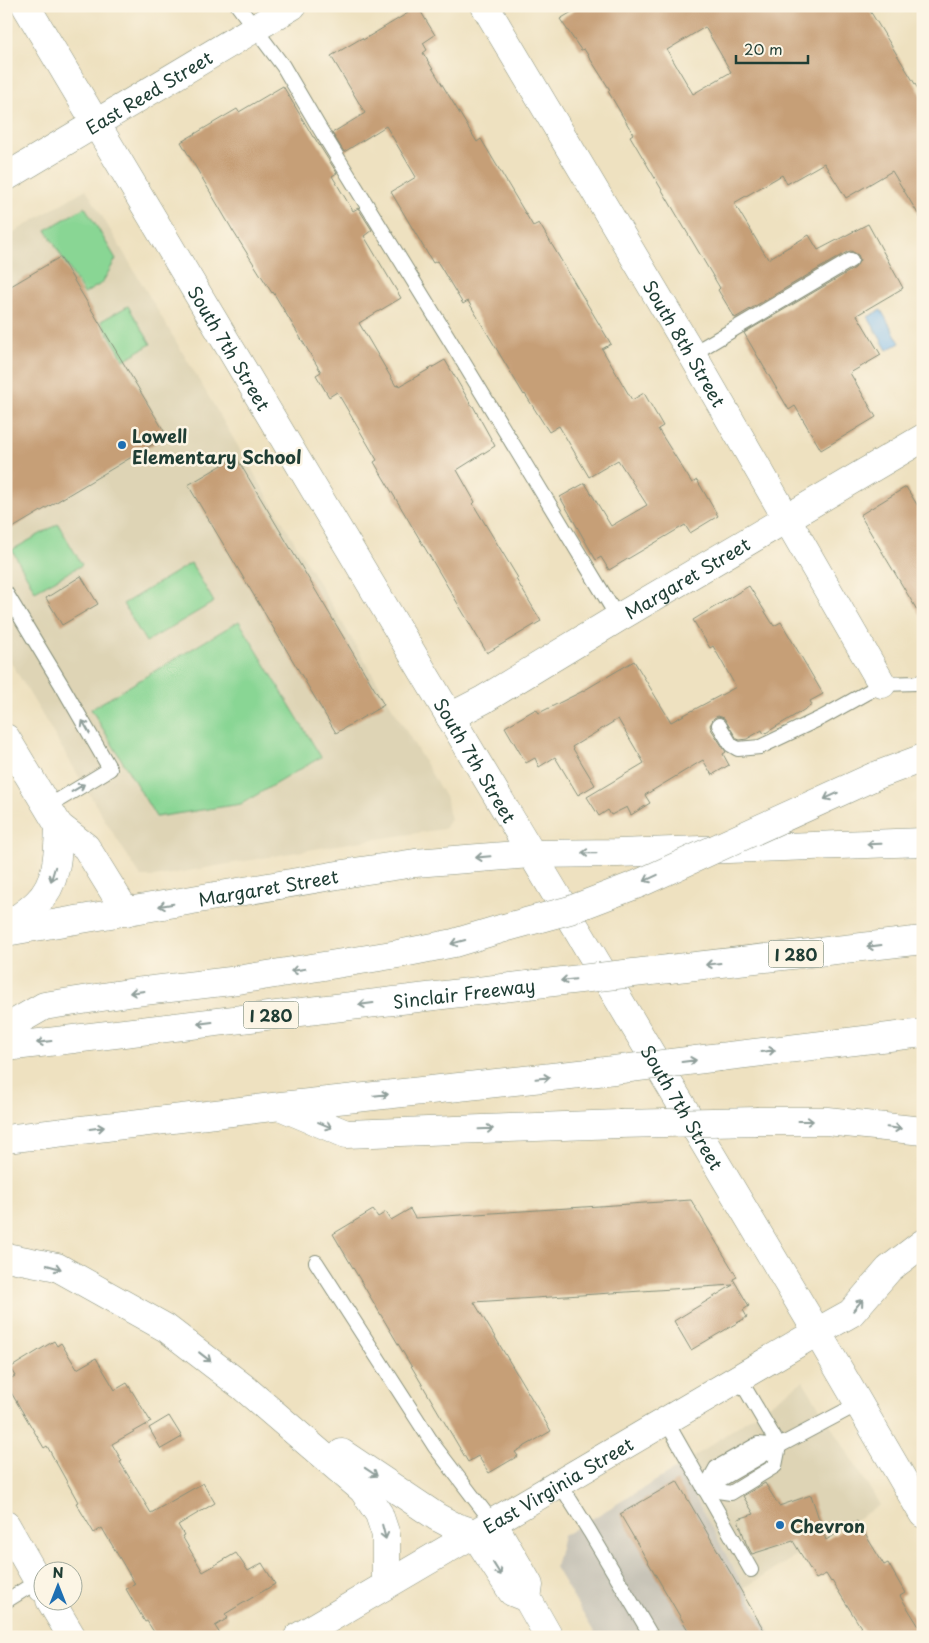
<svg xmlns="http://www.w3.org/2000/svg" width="929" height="1643" font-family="'Playpen Sans',sans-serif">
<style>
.built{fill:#ded4b5}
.industrial{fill:#c8c4b8}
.green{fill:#89d694;stroke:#548a64}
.water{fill:#79b9ed;stroke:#4c7b90}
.building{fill:#c69f77;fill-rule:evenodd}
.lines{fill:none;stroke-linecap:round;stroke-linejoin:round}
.lane-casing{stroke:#868f7a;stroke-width:16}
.street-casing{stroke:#868f7a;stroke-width:29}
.secondary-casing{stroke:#868f7a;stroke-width:29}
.highway-casing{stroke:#868f7a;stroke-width:29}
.lane{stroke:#fff;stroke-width:14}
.street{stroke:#fff;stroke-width:28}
.secondary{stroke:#fff;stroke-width:28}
.highway{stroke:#fff;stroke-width:28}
.highway-bridge-casing{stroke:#868f7a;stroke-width:29;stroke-linecap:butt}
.highway-bridge{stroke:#fff;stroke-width:28}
.oneway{stroke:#8f9e9a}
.poi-dot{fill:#1f6fb2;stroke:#fcf5e5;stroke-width:2}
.labels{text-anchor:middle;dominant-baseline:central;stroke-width:5;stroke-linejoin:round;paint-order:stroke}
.shield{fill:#fcf5e5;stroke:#617469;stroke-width:1}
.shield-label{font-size:16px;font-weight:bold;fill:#1f3d34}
.street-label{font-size:18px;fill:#1f3d34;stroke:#fcf5e5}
.poi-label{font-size:18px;font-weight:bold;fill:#1f3d34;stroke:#fcf5e5;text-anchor:start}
</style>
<rect width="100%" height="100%" fill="#fcf5e5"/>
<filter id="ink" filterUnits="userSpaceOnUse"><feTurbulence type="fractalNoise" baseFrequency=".02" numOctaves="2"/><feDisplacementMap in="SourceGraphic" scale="10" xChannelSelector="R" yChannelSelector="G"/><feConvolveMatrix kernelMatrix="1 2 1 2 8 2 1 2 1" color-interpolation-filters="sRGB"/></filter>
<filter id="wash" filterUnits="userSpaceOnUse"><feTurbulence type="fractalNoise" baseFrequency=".0096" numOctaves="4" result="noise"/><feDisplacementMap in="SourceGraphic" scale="20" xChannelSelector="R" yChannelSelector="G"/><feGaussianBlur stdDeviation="1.12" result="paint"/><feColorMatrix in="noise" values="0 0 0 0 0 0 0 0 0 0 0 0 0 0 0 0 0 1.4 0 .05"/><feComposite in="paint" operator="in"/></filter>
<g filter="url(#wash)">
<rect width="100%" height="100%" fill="#eee1c0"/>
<!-- built -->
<g class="built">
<polygon points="86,189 447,800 450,819 444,829 343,844 154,877 141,877 106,822 6,654 6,237"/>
<polygon points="803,1381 880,1505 744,1588 679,1467"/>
</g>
<!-- industrial -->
<polygon class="industrial" points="679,1467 744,1588 770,1632 761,1637 597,1637 555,1567 563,1536"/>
<!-- green -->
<g class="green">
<polygon points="85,207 116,259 102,283 84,294 46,230"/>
<polygon points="128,306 151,344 124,360 101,321"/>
<polygon points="58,524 82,565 35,591 12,550"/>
<polygon points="191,563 214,602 146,642 123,604"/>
<polygon points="239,621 321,757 241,804 156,817 91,709"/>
</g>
<!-- water -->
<polygon class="water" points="881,310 900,343 887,350 868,317"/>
<g id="blocks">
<!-- building -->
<g class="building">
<path d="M582,6H867L923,97V222L892,171L846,198L824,163L787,184L782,175L734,203L768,259L809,235L818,250L868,224L903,288L857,315L881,355L850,373L876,417L821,450L795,406L789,410L744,333L855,268L860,260L858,255L851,251L847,252L735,318L718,290L720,288L630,136L633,134L608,91L610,90L584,49L581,50L560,19ZM705,27L731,72L693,94L667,50Z"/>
<polygon points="418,7 435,35 423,43 427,50 423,53 477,142 481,139 533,226 539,223 611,344 602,349 632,400 644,393 663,426 658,429 692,483 697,480 718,516 690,533 685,525 609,570 601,557 596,560 560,497 585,483 611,526 647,505 618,460 589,477 559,426 549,432 525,394 524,395 468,301 463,304 437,261 433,263 391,192 416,177 386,126 344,152 332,133 365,113 331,56 362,38 363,40"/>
<polygon points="283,86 313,137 314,137 337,173 332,176 353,211 358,208 372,230 364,236 401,298 359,323 396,386 399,384 400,386 445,360 472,406 473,406 495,446 457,470 475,502 473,504 518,578 516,579 541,621 487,653 374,462 377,460 337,392 329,397 316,375 321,372 273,292 272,293 233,231 181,142 237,109 239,112"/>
<polygon points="60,257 167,436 6,532 6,289"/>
<polygon points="236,457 384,705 336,733 188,485"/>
<polygon points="906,487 923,514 923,620 860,515"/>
<polygon points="81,576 98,604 62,625 46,598"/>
<polygon points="749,586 774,626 781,622 823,694 810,701 812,705 764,734 762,730 747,739 740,740 737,739 724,718 718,716 714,718 710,725 711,729 726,752 723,754 729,765 712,775 703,760 645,795 650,803 631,815 627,807 611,815 608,810 599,816 587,797 644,763 618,719 572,747 595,785 578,795 555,757 539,767 535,758 526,763 505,727 536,709 539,713 583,691 634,661 671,722 736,687 713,646 710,648 693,620"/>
<polygon points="691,1200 737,1277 733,1279 749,1306 743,1310 747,1317 691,1350 674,1321 733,1285 474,1302 551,1431 515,1452 518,1456 489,1473 478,1456 468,1462 333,1234 373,1210 378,1217 386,1212 391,1220 410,1209 415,1218"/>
<polygon points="54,1341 57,1346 61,1343 77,1369 96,1358 115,1390 127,1383 151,1422 112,1444 122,1461 120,1462 151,1513 203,1483 215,1503 178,1525 184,1535 182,1536 203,1572 236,1553 248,1571 262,1563 275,1584 225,1614 228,1618 215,1626 222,1637 157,1637 147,1621 145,1622 126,1589 135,1584 102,1528 94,1533 76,1503 78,1502 47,1446 44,1448 6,1384 6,1381 15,1376 10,1368"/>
<polygon points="169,1416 182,1437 161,1449 149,1428"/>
<polygon points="677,1481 768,1637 692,1637 620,1514"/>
<polygon points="765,1483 779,1506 811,1495 826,1540 857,1521 884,1565 888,1563 905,1593 900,1596 923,1633 923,1637 867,1637 832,1581 831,1582 826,1574 816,1579 793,1541 752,1554 746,1543 738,1519 754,1514 743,1496"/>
</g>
</g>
</g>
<g filter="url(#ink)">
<use href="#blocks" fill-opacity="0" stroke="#868f7a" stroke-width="1"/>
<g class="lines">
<defs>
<g id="lane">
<polyline points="238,6 283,66 320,129 459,355 618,618"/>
<polyline points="692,354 851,260"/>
<polyline points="6,593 61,684 110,769 47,807"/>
<polyline points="719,725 731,745 738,749 760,747 823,717 882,684 917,683 923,681"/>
<polyline points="316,1262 435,1447 493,1523"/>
<polyline points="666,1421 751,1570"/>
<polyline points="560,1484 590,1532 652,1637"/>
<polyline points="705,1488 716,1468 758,1444 779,1446"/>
<polyline points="704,1489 731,1493 775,1466 779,1446 739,1378"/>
<polyline points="704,1489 779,1446 858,1404"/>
<polyline points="6,1601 38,1581"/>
</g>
<g id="street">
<path id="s1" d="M485,6L692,354L882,684"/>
<path id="s2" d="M450,717L483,700L618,618L923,438"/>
<polyline points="6,738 59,826 86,847 126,912"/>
<path d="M6,927C16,919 28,912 37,903C58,883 58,853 59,826"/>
<path id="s3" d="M6,932L361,871L415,863L531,854"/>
<polyline points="493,1523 529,1585 527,1598"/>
<polyline points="6,1525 42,1588"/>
<polyline points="474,1533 512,1592 527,1598 549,1637"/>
<polyline points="50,1600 72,1637"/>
</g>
<g id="secondary">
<path id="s4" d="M26,6L817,1332L923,1514"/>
<path id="s5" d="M6,177L292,6"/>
<path id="s6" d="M298,1637L817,1332"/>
</g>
<g id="highway">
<polyline points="875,776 923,758"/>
<polyline points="531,854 618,853 923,842"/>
<polyline points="669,969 923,940"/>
<polyline points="6,1028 44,1006 135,992 231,981 398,954 454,943 504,928"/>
<path id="s7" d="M6,1047L536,984"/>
<polyline points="720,1057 923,1033"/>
<polyline points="282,1107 346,1134 619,1124"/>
<polyline points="758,1121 827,1121 923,1131"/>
<polyline points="6,1139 281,1106 589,1073"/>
<polyline points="6,1257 57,1267 166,1328 243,1387 363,1490 379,1514 386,1535 386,1585"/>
<polyline points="817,1332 851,1313 889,1269 923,1243"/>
<polyline points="342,1453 437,1517 454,1526 474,1533"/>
</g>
</defs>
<!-- lane casing -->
<use href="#lane" class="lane-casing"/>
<!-- street casing -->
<use href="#street" class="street-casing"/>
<!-- secondary casing -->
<use href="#secondary" class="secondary-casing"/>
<!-- highway casing -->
<use href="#highway" class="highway-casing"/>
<!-- lane -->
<use href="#lane" class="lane"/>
<!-- street -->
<use href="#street" class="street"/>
<!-- secondary -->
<use href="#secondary" class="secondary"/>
<!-- highway -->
<use href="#highway" class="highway"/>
<defs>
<g id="highway-bridge">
<polyline points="504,928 570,910 638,884 875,776"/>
<polyline points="536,984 669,969"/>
<polyline points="589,1073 720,1057"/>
<polyline points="619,1124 758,1121"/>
</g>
</defs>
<!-- highway-bridge casing -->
<use href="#highway-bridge" class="highway-bridge-casing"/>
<!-- highway-bridge -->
<use href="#highway-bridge" class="highway-bridge"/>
</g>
<!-- one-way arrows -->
<defs><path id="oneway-shaft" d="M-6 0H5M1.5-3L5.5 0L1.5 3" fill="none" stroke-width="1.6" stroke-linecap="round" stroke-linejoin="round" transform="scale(1.25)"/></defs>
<g class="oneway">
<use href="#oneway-shaft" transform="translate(86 727) rotate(-120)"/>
<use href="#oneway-shaft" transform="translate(78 788) rotate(-31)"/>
<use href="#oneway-shaft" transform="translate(831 796) rotate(155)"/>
<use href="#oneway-shaft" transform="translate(874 844) rotate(178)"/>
<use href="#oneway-shaft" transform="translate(589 853) rotate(-179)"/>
<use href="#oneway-shaft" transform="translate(483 857) rotate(175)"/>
<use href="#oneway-shaft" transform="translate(53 874) rotate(107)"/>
<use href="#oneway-shaft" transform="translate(651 878) rotate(155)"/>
<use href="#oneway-shaft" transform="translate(166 905) rotate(170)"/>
<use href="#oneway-shaft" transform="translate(458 942) rotate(165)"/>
<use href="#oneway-shaft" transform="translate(874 946) rotate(173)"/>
<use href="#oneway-shaft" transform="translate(713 964) rotate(173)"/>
<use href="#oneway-shaft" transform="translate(298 970) rotate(171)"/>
<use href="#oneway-shaft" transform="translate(568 980) rotate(174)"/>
<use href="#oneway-shaft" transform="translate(137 992) rotate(173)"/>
<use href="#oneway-shaft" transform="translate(366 1004) rotate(173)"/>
<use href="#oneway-shaft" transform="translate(205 1023) rotate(173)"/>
<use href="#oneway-shaft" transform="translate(44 1042) rotate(173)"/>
<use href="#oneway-shaft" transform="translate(768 1051) rotate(-7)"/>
<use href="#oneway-shaft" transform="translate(689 1061) rotate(-7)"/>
<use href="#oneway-shaft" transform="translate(543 1078) rotate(-6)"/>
<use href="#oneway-shaft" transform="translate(381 1095) rotate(-6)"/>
<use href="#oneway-shaft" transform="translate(806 1121)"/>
<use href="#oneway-shaft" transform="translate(325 1125) rotate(23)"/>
<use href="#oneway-shaft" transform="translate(97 1128) rotate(-7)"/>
<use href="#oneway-shaft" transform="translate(894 1128) rotate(6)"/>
<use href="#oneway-shaft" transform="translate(486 1129) rotate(-2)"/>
<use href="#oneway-shaft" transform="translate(54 1267) rotate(16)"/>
<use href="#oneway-shaft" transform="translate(858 1305) rotate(-50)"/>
<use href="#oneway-shaft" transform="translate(205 1357) rotate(38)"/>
<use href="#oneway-shaft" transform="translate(371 1472) rotate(34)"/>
<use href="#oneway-shaft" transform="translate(384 1532) rotate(76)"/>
<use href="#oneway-shaft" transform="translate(497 1569) rotate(58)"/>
</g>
</g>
<!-- markers -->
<g class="poi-dot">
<circle cx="122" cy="445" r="5"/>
<circle cx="780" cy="1525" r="5"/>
</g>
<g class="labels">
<!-- shield labels -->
<g class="shield">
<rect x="768.5" y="940.5" width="55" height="27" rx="4"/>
<rect x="243.5" y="1001.5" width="55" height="27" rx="4"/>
</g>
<g class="shield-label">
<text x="796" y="954">I 280</text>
<text x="271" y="1015">I 280</text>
</g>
<!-- street labels -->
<g class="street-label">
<text stroke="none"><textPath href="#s5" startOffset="166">East Reed Street</textPath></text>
<text stroke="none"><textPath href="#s1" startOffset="392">South 8th Street</textPath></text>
<text stroke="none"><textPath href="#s4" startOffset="398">South 7th Street</textPath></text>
<text stroke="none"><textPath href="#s2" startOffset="275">Margaret Street</textPath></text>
<text stroke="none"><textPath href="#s4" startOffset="878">South 7th Street</textPath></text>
<text stroke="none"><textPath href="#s3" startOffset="266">Margaret Street</textPath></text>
<text stroke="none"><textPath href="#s7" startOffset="461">Sinclair Freeway</textPath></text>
<text stroke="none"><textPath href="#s4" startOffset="1282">South 7th Street</textPath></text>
<text stroke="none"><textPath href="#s6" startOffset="301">East Virginia Street</textPath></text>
</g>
<!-- poi labels -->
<g class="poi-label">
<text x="132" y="435">Lowell<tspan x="132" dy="21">Elementary School</tspan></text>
<text x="790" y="1525">Chevron</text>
</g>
</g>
<!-- margin -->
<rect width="929" height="1643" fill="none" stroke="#fcf5e5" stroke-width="25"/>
<!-- north arrow -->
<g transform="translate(58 1586)"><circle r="24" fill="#fcf5e5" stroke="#a4ab9e"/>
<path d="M0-4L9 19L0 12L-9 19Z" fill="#1f6fb2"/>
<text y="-8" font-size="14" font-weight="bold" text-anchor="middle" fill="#1f3d34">N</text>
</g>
<!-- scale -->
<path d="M736 55v8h72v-8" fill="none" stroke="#1f3d34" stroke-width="2.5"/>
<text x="744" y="55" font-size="15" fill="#1f3d34" stroke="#fcf5e5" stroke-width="4" paint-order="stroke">20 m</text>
</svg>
